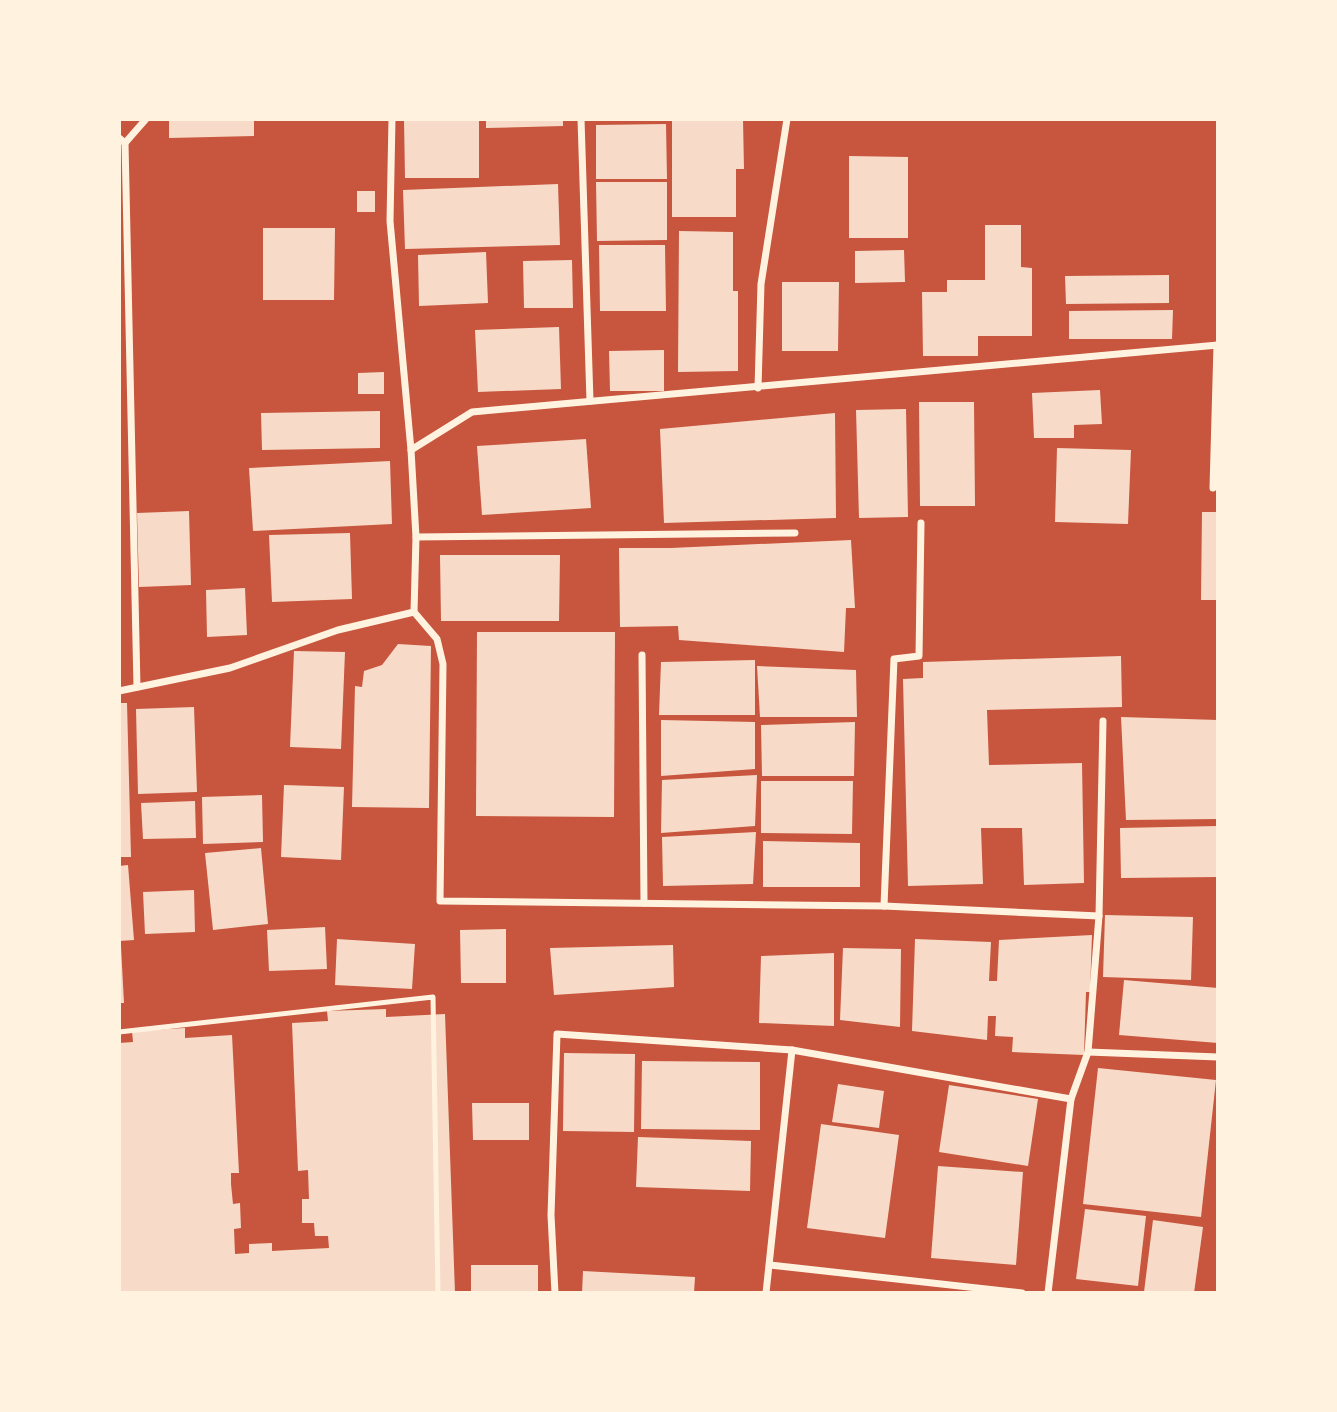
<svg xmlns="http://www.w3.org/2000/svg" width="1337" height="1412" font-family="'Playfair Display',serif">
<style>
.building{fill:#f7dbc8}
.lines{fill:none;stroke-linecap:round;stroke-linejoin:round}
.service{stroke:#fff3e0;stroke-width:5}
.minor{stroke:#fff3e0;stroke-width:7}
</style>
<rect width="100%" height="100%" fill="#c8553d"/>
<!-- building -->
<g class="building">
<polygon points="169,119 254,119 254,136 169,138"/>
<polygon points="479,119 479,178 405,178 404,120"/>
<polygon points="486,119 563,119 563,126 486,128"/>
<polygon points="672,119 743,119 744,169 736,169 736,217 672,217"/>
<polygon points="666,124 667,179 596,179 596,125"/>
<polygon points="849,156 908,157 908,238 849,238"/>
<polygon points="596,182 667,182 667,240 597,241"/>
<polygon points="558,184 560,245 405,249 403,190"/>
<rect x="357" y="191" width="18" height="21"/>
<polygon points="985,225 1021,225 1021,267 1032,268 1032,336 978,336 978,356 923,356 922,292 947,292 947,280 985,280"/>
<polygon points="263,228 335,228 334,300 263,300"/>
<polygon points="679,231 733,232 733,291 738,291 738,371 678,372"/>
<polygon points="599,245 665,245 666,311 600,311"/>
<polygon points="904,250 905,282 855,283 855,251"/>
<polygon points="486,252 488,303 419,306 418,255"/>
<polygon points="572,260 573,308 524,308 523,261"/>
<polygon points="1169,275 1169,303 1066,304 1065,276"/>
<polygon points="782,282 839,282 838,351 782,351"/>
<polygon points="1173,310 1172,339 1069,339 1069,311"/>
<polygon points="559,327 561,389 478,392 475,330"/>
<polygon points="664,350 664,391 610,391 609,351"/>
<polygon points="384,372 384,394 358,394 358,373"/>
<polygon points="1100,390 1102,424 1074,425 1074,438 1034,438 1032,393"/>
<polygon points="919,402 974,402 975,506 920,506"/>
<polygon points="906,409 908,517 859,518 856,410"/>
<polygon points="380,411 380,448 262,450 261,413"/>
<polygon points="835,413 836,518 664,523 660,429"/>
<polygon points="586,439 591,508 482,515 477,446"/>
<polygon points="1057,448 1131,450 1128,524 1055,522"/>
<polygon points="390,461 392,524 253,531 249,468"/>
<polygon points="189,511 191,585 139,587 137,513"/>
<polygon points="1202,512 1218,512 1218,600 1201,600"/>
<polygon points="350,533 352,599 272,602 269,535"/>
<polygon points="851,540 855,608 846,608 844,652 679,640 678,626 620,627 619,548 671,548"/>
<polygon points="440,555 560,555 559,621 441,621"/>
<polygon points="245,588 247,635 207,637 206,590"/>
<polygon points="477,632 615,632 614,817 476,816"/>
<polygon points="398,644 431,646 429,808 352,807 355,686 362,687 364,671 382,665"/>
<polygon points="294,651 345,652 341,749 290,747"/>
<polygon points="1121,656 1122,707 987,710 989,765 1082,763 1084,883 1024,885 1022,828 981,828 983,884 908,886 903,679 923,678 923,662"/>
<polygon points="755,660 755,715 659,715 661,662"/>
<polygon points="757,666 856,670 857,717 760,717"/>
<polygon points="119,703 127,703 131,857 119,857"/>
<polygon points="194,707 197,792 138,794 136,709"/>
<polygon points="1121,717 1218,720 1218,819 1126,820"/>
<polygon points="661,720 755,722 755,769 661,776"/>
<polygon points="855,722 854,776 762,776 761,725"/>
<polygon points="757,775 755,826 661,833 662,780"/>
<polygon points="761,781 853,781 852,834 761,833"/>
<polygon points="284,785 344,787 341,860 281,857"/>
<polygon points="262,795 263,842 203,844 202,797"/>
<polygon points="195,801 196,838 143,839 141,803"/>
<polygon points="1218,826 1218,877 1121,878 1120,828"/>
<polygon points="756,832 753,884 663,886 662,837"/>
<polygon points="763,841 860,843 860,887 763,887"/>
<polygon points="261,848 268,924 213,930 205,853"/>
<polygon points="128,865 134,940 119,941 119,866"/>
<polygon points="194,890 195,932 145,934 143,892"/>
<polygon points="1105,915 1193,917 1191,980 1103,977"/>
<polygon points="325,927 327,969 269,971 267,930"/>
<polygon points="506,929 506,983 461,983 460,930"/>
<polygon points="1092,935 1090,992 1086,992 1084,1055 1012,1052 1013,1037 995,1036 996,1016 988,1016 987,1040 912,1031 915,939 991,942 989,981 997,981 999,940"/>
<polygon points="337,939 415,944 412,989 335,985"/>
<polygon points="673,945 674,987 554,995 550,948"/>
<polygon points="119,947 121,947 124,1003 119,1003"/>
<polygon points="843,948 901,949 900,1027 840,1020"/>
<polygon points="834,953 834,1026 759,1023 761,956"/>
<polygon points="1124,980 1218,988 1218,1043 1119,1035"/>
<polygon points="386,1009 386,1017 445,1014 455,1293 119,1293 119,1043 133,1042 132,1031 185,1028 185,1038 232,1035 239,1173 231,1173 231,1184 233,1204 240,1203 241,1228 234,1229 235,1254 249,1253 249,1244 272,1243 272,1251 329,1248 328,1236 315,1236 314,1223 302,1223 302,1199 309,1199 308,1170 298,1171 292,1023 328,1021 327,1011"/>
<polygon points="564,1053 635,1054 634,1132 563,1131"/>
<polygon points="642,1061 760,1062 760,1130 641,1129"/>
<polygon points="1098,1068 1216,1080 1201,1217 1083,1204"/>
<polygon points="838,1084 884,1091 879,1128 832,1122"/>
<polygon points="949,1085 1038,1099 1028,1166 939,1152"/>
<polygon points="472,1103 529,1103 529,1140 473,1140"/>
<polygon points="821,1124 899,1135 885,1238 807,1228"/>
<polygon points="638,1137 751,1141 750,1191 636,1187"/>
<polygon points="938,1166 1023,1172 1016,1265 931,1258"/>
<polygon points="1085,1209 1146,1216 1138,1286 1076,1279"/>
<polygon points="1153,1220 1203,1227 1194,1293 1144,1292"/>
<rect x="471" y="1265" width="67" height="28"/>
<polygon points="583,1271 695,1277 694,1293 582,1293"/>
</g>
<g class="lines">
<!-- service -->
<polyline class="service" points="119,1032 433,997 438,1293"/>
<!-- minor -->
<g class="minor">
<polyline points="392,119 390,221 411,450"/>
<polyline points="581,119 590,401"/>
<polyline points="119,138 125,143 137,687"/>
<polyline points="125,143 146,119"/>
<polyline points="758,388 761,284 787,119"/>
<polyline points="1213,488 1217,345"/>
<polyline points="416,537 795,533"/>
<polyline points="414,612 437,639 443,664 440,901 884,906 1099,916"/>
<polyline points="642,655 644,903"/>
<polyline points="119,691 230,668 338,630 414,612 416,537 411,450 472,412 1218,345"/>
<polyline points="884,906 894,659 919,656 921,523"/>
<polyline points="1088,1052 1218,1057"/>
<polyline points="770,1265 1022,1293"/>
<polyline points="555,1293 551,1215 557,1034 792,1050"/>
<polyline points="766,1293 792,1050 1071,1099"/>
<polyline points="1048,1293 1071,1099 1088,1052 1099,916 1103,721"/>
</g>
</g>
<!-- border -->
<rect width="1337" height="1412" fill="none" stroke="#fff3e0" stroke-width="242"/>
</svg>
